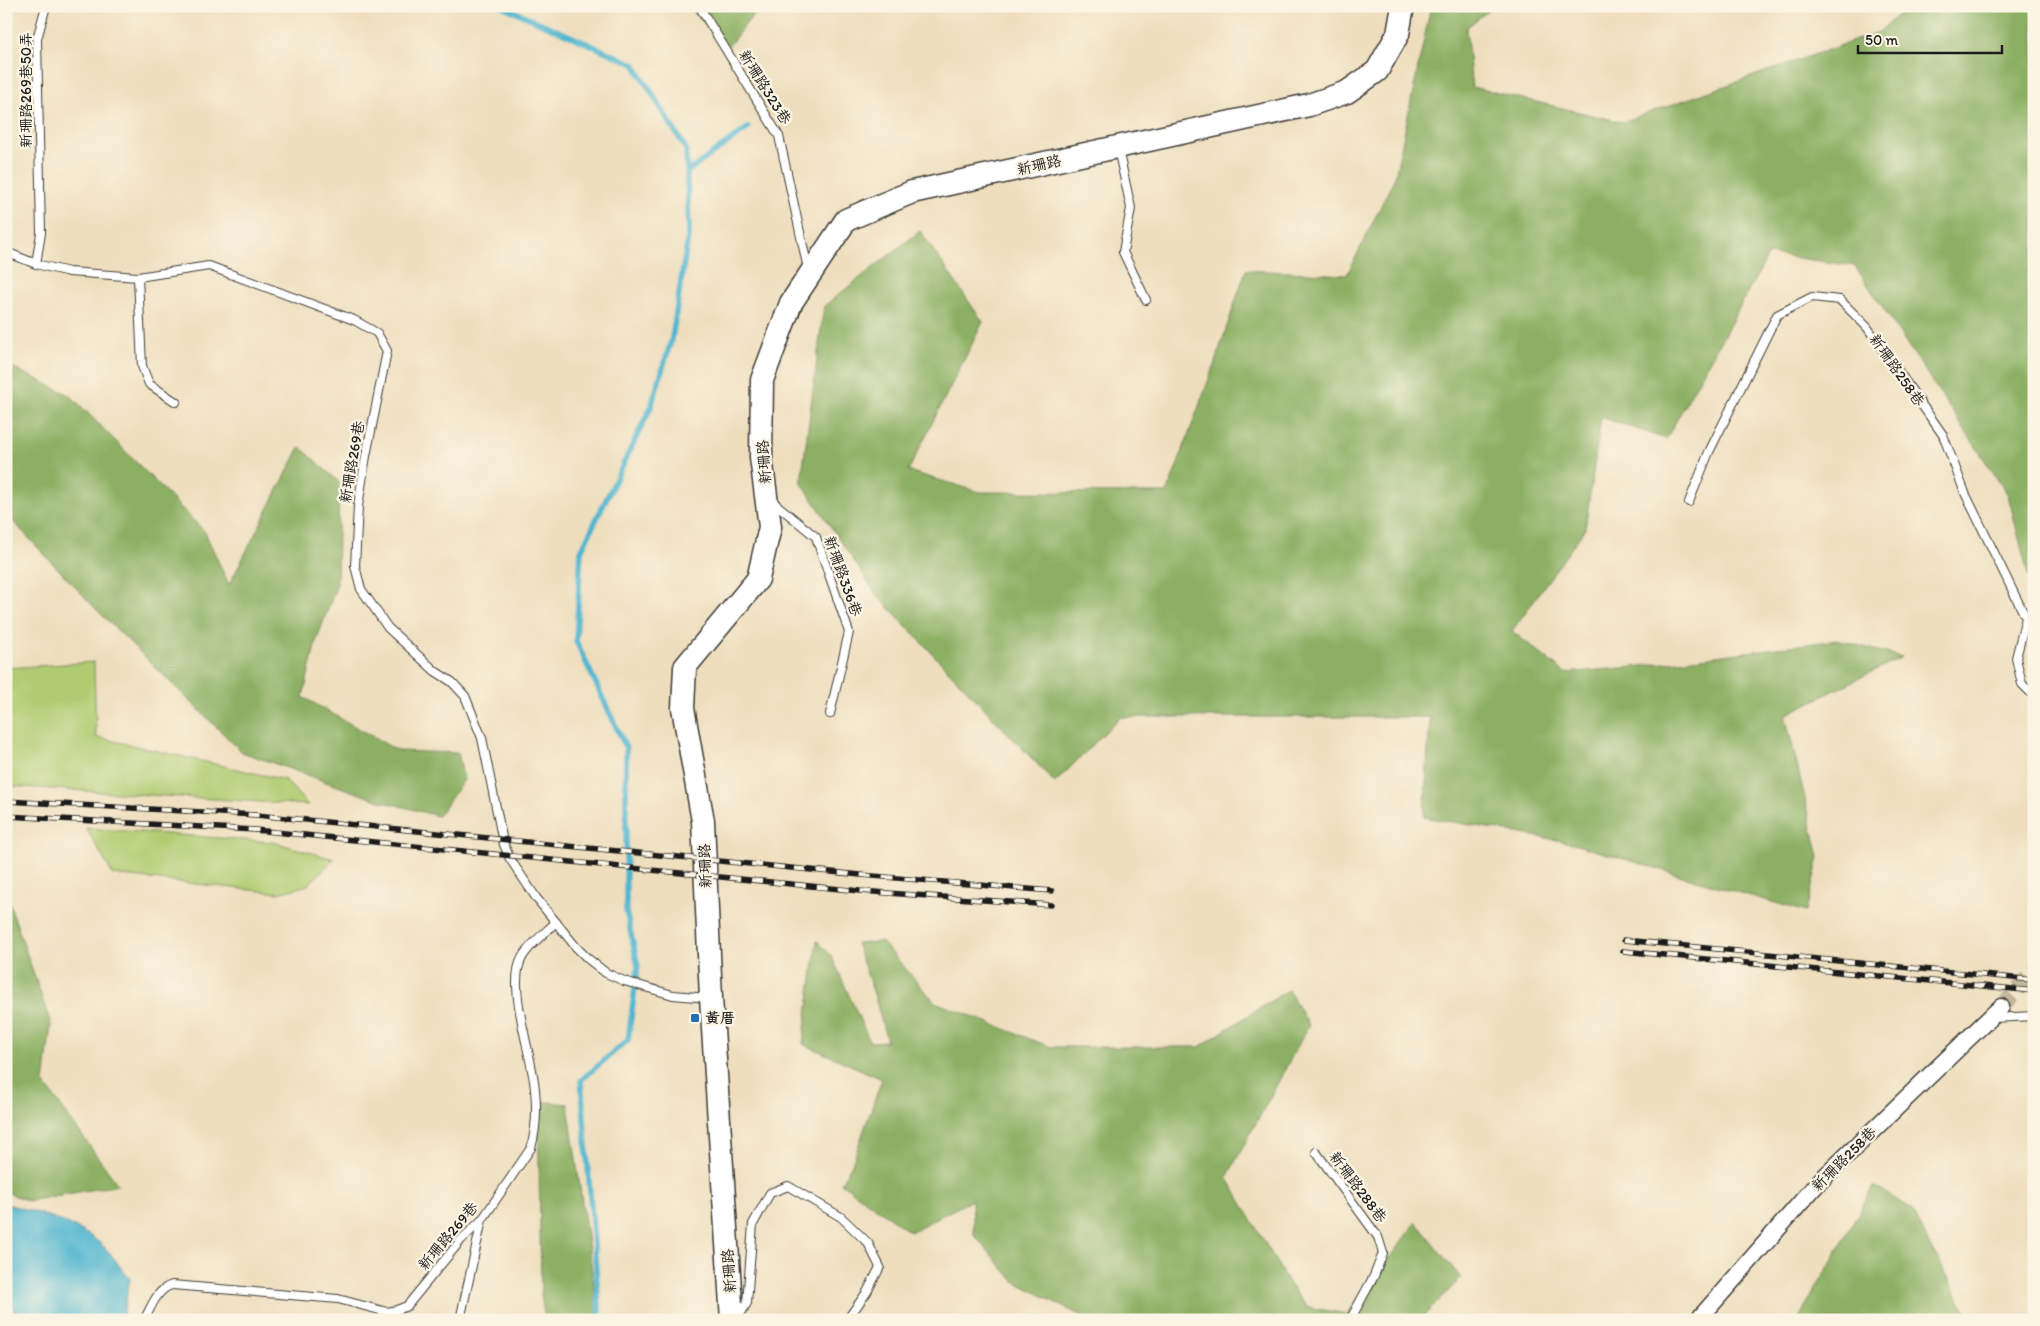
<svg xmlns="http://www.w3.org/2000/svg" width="2040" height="1326" font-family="Itim,'LXGW WenKai TC',sans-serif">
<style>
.green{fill:#b0cc72;stroke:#667447}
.forest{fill:#8cb064;stroke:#546640}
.water{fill:#50b5cf;stroke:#366876}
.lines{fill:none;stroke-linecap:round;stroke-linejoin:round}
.stream{stroke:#50b5cf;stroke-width:5.5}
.street-tunnel{stroke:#c4b79d;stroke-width:16;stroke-dasharray:16 8;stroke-linecap:butt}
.lane-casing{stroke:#3c3934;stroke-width:10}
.street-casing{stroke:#3c3934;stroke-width:19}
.secondary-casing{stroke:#3c3934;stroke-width:25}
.lane{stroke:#fff;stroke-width:8}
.street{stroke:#fff;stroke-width:16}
.secondary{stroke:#fff;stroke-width:22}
.rail-casing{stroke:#1c1c1c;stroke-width:5.5}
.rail{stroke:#fcf5e5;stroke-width:4;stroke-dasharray:11;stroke-linecap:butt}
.poi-dot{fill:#1f6fb2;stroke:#fcf5e5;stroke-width:2}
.labels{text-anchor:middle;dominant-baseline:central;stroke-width:4.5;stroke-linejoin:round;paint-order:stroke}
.street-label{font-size:15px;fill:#1c1c1c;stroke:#fcf5e5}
.poi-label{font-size:15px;font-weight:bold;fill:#1c1c1c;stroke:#fcf5e5;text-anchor:start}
</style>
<rect width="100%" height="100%" fill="#fcf5e5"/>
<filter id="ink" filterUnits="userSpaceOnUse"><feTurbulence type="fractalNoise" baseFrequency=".02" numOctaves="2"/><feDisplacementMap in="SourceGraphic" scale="10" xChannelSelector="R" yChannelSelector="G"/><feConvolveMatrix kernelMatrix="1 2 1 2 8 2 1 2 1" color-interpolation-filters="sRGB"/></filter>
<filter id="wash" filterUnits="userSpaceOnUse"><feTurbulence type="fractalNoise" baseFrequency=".0096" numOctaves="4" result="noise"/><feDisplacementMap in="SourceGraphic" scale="20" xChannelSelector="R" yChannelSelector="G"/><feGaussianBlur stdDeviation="1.12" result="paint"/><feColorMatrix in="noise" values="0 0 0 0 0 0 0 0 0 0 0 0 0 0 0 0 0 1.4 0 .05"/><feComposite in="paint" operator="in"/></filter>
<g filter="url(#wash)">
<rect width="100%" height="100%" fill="#eedebd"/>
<!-- green -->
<g class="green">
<polygon points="94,662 96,737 285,780 308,805 6,786 6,668"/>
<polygon points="86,828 273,842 334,859 308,885 279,893 113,875"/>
</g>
<!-- forest -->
<g class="forest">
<polygon points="688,6 760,6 727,48"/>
<polygon points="1431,6 1494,6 1466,28 1472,87 1622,122 1879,32 1907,6 2034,6 2034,598 2008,495 1855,266 1769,254 1666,439 1601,417 1585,529 1512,631 1565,673 1633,667 1837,640 1902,657 1785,715 1819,857 1806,912 1563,841 1424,817 1430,717 1120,717 1055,783 876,594 801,482 824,306 920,231 983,322 908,471 980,492 1167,493 1213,368 1246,270 1347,275 1395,177"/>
<polygon points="6,364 71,396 205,532 229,585 300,447 339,482 337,584 316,642 303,697 398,751 458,753 464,780 438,816 377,800 242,752 99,612 6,514"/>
<polygon points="6,874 10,905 51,1024 44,1083 118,1185 28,1201 6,1192"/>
<polygon points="817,941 831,955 870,1042 887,1041 874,994 856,943 882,942 935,1002 1051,1047 1199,1047 1288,990 1309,1025 1227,1177 1289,1284 1307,1307 1347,1314 1416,1222 1461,1278 1420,1320 1089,1320 1014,1281 974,1235 972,1200 910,1232 841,1183 852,1164 882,1079 803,1044"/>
<polygon points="538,1101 568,1104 598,1313 602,1320 545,1320 541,1294"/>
<polygon points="1874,1186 1911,1208 1970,1320 1798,1320"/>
</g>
<!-- water -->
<path class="water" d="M6,1204C36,1212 80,1224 103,1246C113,1255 121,1269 130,1279L122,1320H19L6,1295Z"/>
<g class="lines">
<!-- stream -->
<g class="stream">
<polyline points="502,6 634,64 686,149 689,231 672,338 651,407 581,551 576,641 626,748 626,911 638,966 628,1040 581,1080 600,1320"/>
<polyline points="687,172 748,128"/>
</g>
</g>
</g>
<g filter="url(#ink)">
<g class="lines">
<!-- street-tunnel -->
<polyline class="street-tunnel" points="2001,1007 2034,971"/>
<defs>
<g id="lane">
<polyline points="699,6 779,136 808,269"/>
<polyline points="1118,149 1131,208 1123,252 1146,300"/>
<polyline points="6,252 36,264 69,272 138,277 209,266 354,320 377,333 387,351 366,456 358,506 355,566 361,589 388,628 435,671 452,682 465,696 482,738 503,842 510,859 537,899 576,947 587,958 606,973 624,981 673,995 708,998"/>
<polyline points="36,264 41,233 37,39 46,6"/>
<polyline points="138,277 142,366 149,384 176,402"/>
<polyline points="772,501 816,537 849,632 830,714"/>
<polyline points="1689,502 1709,452 1777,315 1812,297 1840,300 1867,327 1943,435 1965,493 2026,618 2016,658 2022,684 2034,696"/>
<polyline points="1993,1018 2034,1016"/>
<polyline points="1316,1152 1378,1237 1383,1253 1374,1276 1350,1320"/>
<polyline points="738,1318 747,1303 753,1224 770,1193 788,1186 841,1217 868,1243 880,1267 867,1292 847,1320"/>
<path d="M144,1320C152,1306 157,1289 172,1285L338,1299L387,1312L397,1310L407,1306L461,1240L482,1220L531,1148C536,1130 537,1109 535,1090C533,1057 506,986 522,958C528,946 546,932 556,922"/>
<polyline points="460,1320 482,1220"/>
</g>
<polyline id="street" points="1698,1320 1817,1184 2001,1007"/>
<polyline id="secondary" points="732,1320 711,998 703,821 683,708 685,667 758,579 770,527 761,457 762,380 791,303 846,220 912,192 1309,105 1347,92 1377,71 1398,34 1403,6"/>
</defs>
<!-- lane casing -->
<use href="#lane" class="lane-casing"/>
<!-- street casing -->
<use href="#street" class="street-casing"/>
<!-- secondary casing -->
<use href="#secondary" class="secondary-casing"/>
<!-- lane -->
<use href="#lane" class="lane"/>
<!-- street -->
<use href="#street" class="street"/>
<!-- secondary -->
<use href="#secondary" class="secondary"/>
<defs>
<g id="rail">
<polyline points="6,801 256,815 861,875 1052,891"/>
<polyline points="6,816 255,830 860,891 1051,905"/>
<polyline points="1624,940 2034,980"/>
<polyline points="1623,951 2034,991"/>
</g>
</defs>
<!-- rail casing -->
<use href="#rail" class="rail-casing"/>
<!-- rail -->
<use href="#rail" class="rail"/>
</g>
</g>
<!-- markers -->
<rect class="poi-dot" x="690" y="1013" width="10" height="10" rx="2.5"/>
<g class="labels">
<!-- street labels -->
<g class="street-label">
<text transform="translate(765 87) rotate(58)">新珊路323巷</text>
<text transform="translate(26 90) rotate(-90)">新珊路269巷50弄</text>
<text transform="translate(1039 165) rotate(-13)">新珊路</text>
<text transform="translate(1897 370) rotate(55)">新珊路258巷</text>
<text transform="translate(352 462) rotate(-80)">新珊路269巷</text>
<text transform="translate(764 462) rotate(-94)">新珊路</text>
<text transform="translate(843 576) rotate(70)">新珊路336巷</text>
<text transform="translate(705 866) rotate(-92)">新珊路</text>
<text transform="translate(1844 1159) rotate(-45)">新珊路258巷</text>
<text transform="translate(1358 1187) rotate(53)">新珊路288巷</text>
<text transform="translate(448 1236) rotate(-50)">新珊路269巷</text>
<text transform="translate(729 1271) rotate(-94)">新珊路</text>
</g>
<!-- poi labels -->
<g class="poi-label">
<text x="705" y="1018">黃厝</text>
</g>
</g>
<!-- margin -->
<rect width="2040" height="1326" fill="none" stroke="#fcf5e5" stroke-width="25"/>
<!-- scale -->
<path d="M1858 45v8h144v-8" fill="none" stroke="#1c1c1c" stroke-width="2.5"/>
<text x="1865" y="45" font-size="15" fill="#1c1c1c" stroke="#fcf5e5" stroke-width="4" paint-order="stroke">50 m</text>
</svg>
